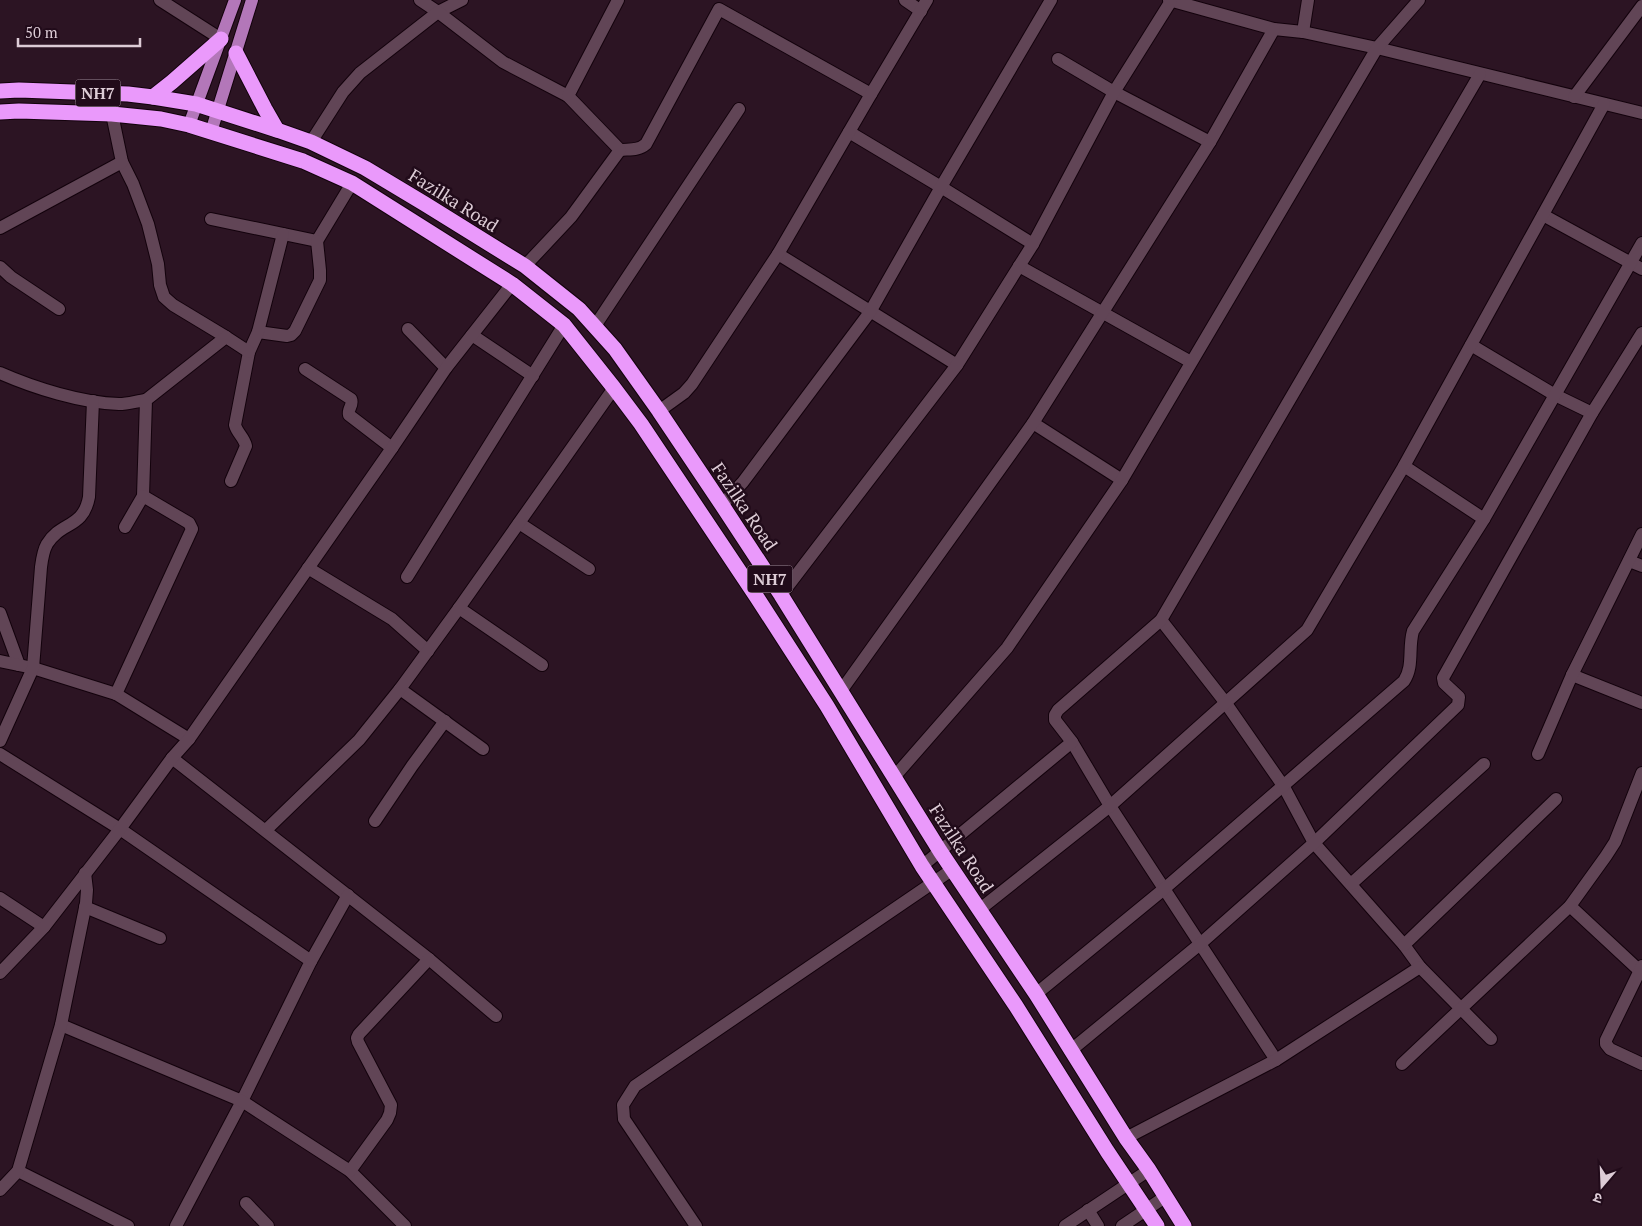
<svg xmlns="http://www.w3.org/2000/svg" width="1642" height="1226" font-family="'PT Serif','Noto Sans Devanagari',serif">
<style>
.lines{fill:none;stroke-linecap:round;stroke-linejoin:round}
.minor-casing{stroke:#13020c;stroke-width:14}
.major-casing{stroke:#13020c;stroke-width:14}
.highway-casing{stroke:#13020c;stroke-width:17}
.minor{stroke:#614556;stroke-width:12}
.major{stroke:#b377b9;stroke-width:12}
.highway{stroke:#ea99fb;stroke-width:15}
.labels{text-anchor:middle;dominant-baseline:central;stroke-width:5;stroke-linejoin:round;paint-order:stroke}
.shield{fill:#210b1a;stroke:#a5929e;stroke-width:1}
.shield-label{font-size:16px;font-weight:bold;fill:#ddccd6}
.street-label{font-size:18px;fill:#ddccd6;stroke:#210b1a}
</style>
<rect width="100%" height="100%" fill="#2c1423"/>
<g class="lines">
<defs>
<g id="minor">
<polyline points="160,0 221,39"/>
<polyline points="420,0 438,12 462,0"/>
<polyline points="905,0 921,11"/>
<polyline points="1169,0 1274,29 1303,32 1377,48 1642,113"/>
<polyline points="1303,32 1308,0"/>
<polyline points="1058,59 1114,92 1210,142"/>
<polyline points="1574,97 1642,6"/>
<polyline points="849,132 941,187 1033,244"/>
<polyline points="311,142 343,92 360,73 438,12 503,62 568,96"/>
<path d="M620,150C629,149 638,151 646,144L719,9L871,94"/>
<polyline points="122,162 133,184 148,224 158,264 160,285 164,297 173,305 226,337"/>
<polyline points="1543,215 1642,269"/>
<polyline points="211,219 317,241 352,183"/>
<polyline points="0,228 122,162 112,114"/>
<polyline points="778,254 957,365"/>
<polyline points="525,266 571,217 620,150 568,96 618,0"/>
<polyline points="1019,266 1191,362"/>
<polyline points="0,267 11,277 59,309"/>
<polyline points="595,326 739,109"/>
<polyline points="408,329 446,368"/>
<polyline points="258,332 287,336 291,335 295,331 320,280 320,270 317,241"/>
<polyline points="472,335 533,376"/>
<polyline points="1471,345 1555,395 1592,413"/>
<path d="M305,369L351,399C354,405 347,409 349,415L392,448"/>
<path d="M0,373C34,388 82,403 119,404C128,404 137,401 146,400"/>
<polyline points="659,411 684,393 692,384 778,254 871,94 927,0"/>
<polyline points="1033,423 1122,480"/>
<polyline points="1404,466 1484,519"/>
<path d="M231,481L246,446C244,437 237,433 235,425L249,352L258,332L283,234"/>
<polyline points="722,505 743,482 870,312 941,187 1051,0"/>
<polyline points="519,523 589,569"/>
<polyline points="125,527 143,496 146,400 226,337 249,352"/>
<polyline points="1629,561 1642,566"/>
<polyline points="308,568 392,619 428,651"/>
<polyline points="407,577 564,325"/>
<polyline points="781,595 957,365 1033,244 1114,92 1171,1"/>
<polyline points="459,608 542,665"/>
<polyline points="0,613 19,665"/>
<polyline points="1161,620 1225,702 1284,787 1314,843 1404,945 1420,967 1491,1039"/>
<polyline points="0,661 33,668 116,694 189,739"/>
<polyline points="1572,675 1642,703"/>
<polyline points="400,689 483,749"/>
<polyline points="841,691 1033,423 1210,142 1274,29"/>
<polyline points="116,694 192,529 189,523 143,496"/>
<path d="M0,741L33,668L41,567C42,559 43,551 47,544C61,521 83,529 89,497L93,401"/>
<polyline points="1072,742 1110,806 1276,1060"/>
<polyline points="0,754 120,829 311,961 242,1101 176,1226"/>
<polyline points="1538,754 1572,675 1642,534"/>
<polyline points="172,758 429,959 496,1016"/>
<polyline points="895,776 1007,648 1122,480 1377,48 1419,0"/>
<polyline points="375,821 412,766 445,721"/>
<polyline points="266,830 359,740 400,689 459,608 614,388"/>
<polyline points="922,866 1072,742 1055,720 1055,715 1058,710 1161,620 1480,74"/>
<polyline points="1351,884 1484,764"/>
<polyline points="0,898 44,927"/>
<polyline points="1570,906 1640,971"/>
<polyline points="85,907 160,938"/>
<polyline points="979,910 1110,806 1307,630 1404,466 1604,104"/>
<polyline points="1404,945 1556,799"/>
<polyline points="311,961 348,895"/>
<polyline points="1642,966 1606,1040 1606,1044 1610,1049 1642,1064"/>
<polyline points="0,973 44,927 120,829 172,758 189,739 392,448 446,368 512,284"/>
<path d="M1036,994L1164,889L1404,681C1414,666 1408,648 1413,631L1484,519L1642,243"/>
<polyline points="61,1025 242,1101 350,1171 405,1226"/>
<polyline points="1070,1051 1200,944 1314,843 1458,705 1459,697 1444,683 1443,678 1592,413 1642,333"/>
<polyline points="1402,1064 1570,906 1606,856 1615,842 1642,773"/>
<polyline points="1126,1138 1276,1060 1420,967"/>
<polyline points="18,1171 128,1226"/>
<polyline points="350,1171 387,1120 390,1113 391,1105 358,1042 357,1038 359,1034 429,959"/>
<polyline points="0,1190 18,1171 61,1025 86,903 87,890 85,873"/>
<polyline points="246,1203 268,1226"/>
<polyline points="1088,1210 1098,1226"/>
<polyline points="696,1226 624,1119 623,1105 635,1086 953,869"/>
<polyline points="1065,1226 1149,1170"/>
<polyline points="1122,1226 1165,1197"/>
</g>
<g id="major">
<polyline points="189,125 235,0"/>
<polyline points="211,132 252,0"/>
</g>
<g id="highway">
<polyline points="236,53 265,109 277,130"/>
<polyline points="0,91 19,90 128,94 153,97 196,104 277,130 311,142 365,168 425,204 525,266 579,309 615,349 659,411 722,505 781,595 940,851 1036,994 1126,1138 1149,1170 1184,1226"/>
<polyline points="153,97 172,82 221,39"/>
<polyline points="0,112 19,111 112,114 161,119 189,125 303,161 352,183 512,284 564,325 614,388 641,424 756,596 827,706 922,866 1016,1006 1107,1151 1157,1226"/>
</g>
</defs>
<!-- minor casing -->
<use href="#minor" class="minor-casing"/>
<!-- major casing -->
<use href="#major" class="major-casing"/>
<!-- highway casing -->
<use href="#highway" class="highway-casing"/>
<!-- minor -->
<use href="#minor" class="minor"/>
<!-- major -->
<use href="#major" class="major"/>
<!-- highway -->
<use href="#highway" class="highway"/>
</g>
<g class="labels">
<!-- shield labels -->
<g class="shield">
<rect x="75.5" y="79.5" width="45" height="27" rx="4"/>
<rect x="747.5" y="565.5" width="45" height="27" rx="4"/>
</g>
<g class="shield-label">
<text x="98" y="93">NH7</text>
<text x="770" y="579">NH7</text>
</g>
<!-- street labels -->
<g class="street-label">
<text transform="translate(454 200) rotate(32)">Fazilka Road</text>
<text transform="translate(745 506) rotate(56)">Fazilka Road</text>
<text transform="translate(962 848) rotate(57)">Fazilka Road</text>
</g>
</g>
<!-- north arrow -->
<g transform="translate(1602 1186) rotate(199)" stroke="#210b1a" stroke-width="4" paint-order="stroke">
<path d="M0-4L9 19L0 12L-9 19Z" fill="#ddccd6"/>
<text y="-8" font-size="14" font-weight="bold" text-anchor="middle" fill="#ddccd6">उ</text>
</g>
<!-- scale -->
<path d="M18 38v8h122v-8" fill="none" stroke="#ddccd6" stroke-width="2.5"/>
<text x="25" y="38" font-size="15" fill="#ddccd6" stroke="#210b1a" stroke-width="4" paint-order="stroke">50 m</text>
</svg>
